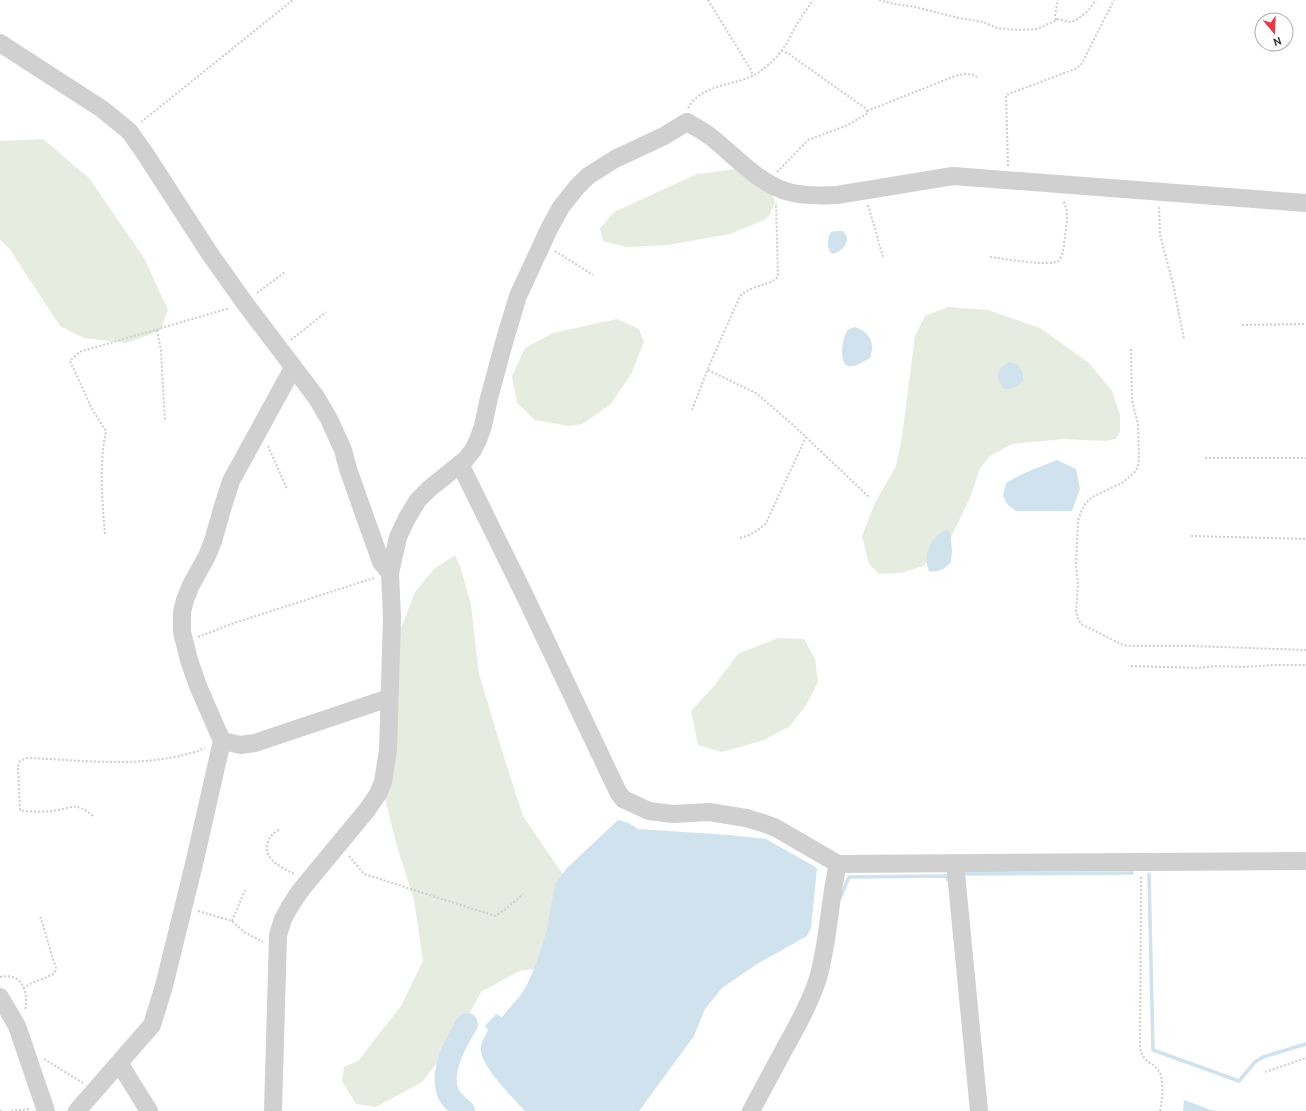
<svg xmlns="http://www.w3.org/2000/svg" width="1306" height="1111" font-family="Cabin,sans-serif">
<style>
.green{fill:#e6ecdf}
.water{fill:#cfe2ee}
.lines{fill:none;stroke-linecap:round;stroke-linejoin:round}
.stream{stroke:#cfe2ee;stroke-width:3.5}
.river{stroke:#cfe2ee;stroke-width:22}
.path{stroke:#cdcdcd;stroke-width:2;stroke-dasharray:2 2;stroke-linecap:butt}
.minor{stroke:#d0d0d0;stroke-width:18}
</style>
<rect width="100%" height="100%" fill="#fff"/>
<!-- green -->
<g class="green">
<polygon points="43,139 89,178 144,258 168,310 160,331 126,343 84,338 60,326 9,248 0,240 0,141"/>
<polygon points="735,169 770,185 775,202 769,216 764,220 730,234 668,245 627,247 603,241 600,228 614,212 697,174"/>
<polygon points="948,307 988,310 1040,328 1089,363 1112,391 1120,415 1120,431 1116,439 1105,441 1063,439 1012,444 990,456 980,468 970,498 949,541 923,566 901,573 879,574 869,564 862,536 875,503 896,466 902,437 915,336 925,316"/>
<polygon points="617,319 639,329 644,342 631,374 611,404 582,424 569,426 535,420 517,403 512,376 525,348 553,333"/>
<polygon points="455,555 461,569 471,605 479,674 502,751 523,816 562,873 578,917 566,965 519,971 481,992 456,1038 422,1082 376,1107 356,1104 342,1081 344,1067 358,1061 401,1006 423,961 414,900 396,843 382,786 390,656 415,592 434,569"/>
<polygon points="778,638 804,639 815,659 818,682 807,704 790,726 764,740 722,752 698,745 691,711 714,686 738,654"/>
</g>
<!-- water -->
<g class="water">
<path d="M836,231H843C852,240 844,250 833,254L830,252C827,244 827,239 831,232Z"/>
<path d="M855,327C869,332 876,343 870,358C864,361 857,367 849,366C838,365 842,334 849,329C851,328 853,328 855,327Z"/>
<path d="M1009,362L1017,364L1023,373V381C1017,387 1012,389 1004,389C994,378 997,368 1009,362Z"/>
<polygon points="1057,460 1076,469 1080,489 1072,511 1016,511 1008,505 1003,496 1006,483 1022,474"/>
<path d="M947,530L950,532L952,550L951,562C944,569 939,573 929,571C922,556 931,535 947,530Z"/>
<path d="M618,820L629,823L638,829L729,835L766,839L817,868L811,928L807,936L757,964L722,988L705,1009L694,1036L639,1111H525C513,1097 480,1067 481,1048C481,1042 486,1035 488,1030L485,1026L496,1014L502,1017L519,997L526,987L538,959L546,933L555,884L567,868Z"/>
<polygon points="1184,1100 1211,1110 1219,1111 1183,1111"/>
</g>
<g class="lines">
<!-- stream -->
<g class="stream">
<polyline points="963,874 1132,873"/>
<polyline points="1149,874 1153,1050 1239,1081 1255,1062 1263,1057 1306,1044"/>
<polyline points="840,898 849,877 947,876 948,880"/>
</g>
<!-- river -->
<path class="river" d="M464,1111C459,1106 452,1101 449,1095C438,1073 456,1042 467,1024"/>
<!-- path -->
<g class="path">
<polyline points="708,0 751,70 753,76"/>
<polyline points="879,0 894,4 915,7 959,18 983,22 997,28 1017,30 1037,29 1059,19 1068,22 1075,21 1088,11 1096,0"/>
<polyline points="1056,20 1055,15 1058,0"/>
<path d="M688,108C704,80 741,88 763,69C769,65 778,56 782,50C787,44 790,37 793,31C799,20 806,10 813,0"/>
<path d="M867,111L955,76C963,74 969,72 977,77"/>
<polyline points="141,122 293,0"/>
<polyline points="1008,166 1006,95 1075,69 1081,65 1114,0"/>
<polyline points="777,172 808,140 848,125 868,113 865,108 789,54 782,51"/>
<polyline points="868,205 883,257"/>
<polyline points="1159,207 1160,235 1173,284 1184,339"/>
<polyline points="555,251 593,275"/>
<path d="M990,257C1002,258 1053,268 1059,260C1064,254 1064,243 1065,236C1067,223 1069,212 1063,200"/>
<polyline points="257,293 285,272"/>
<polyline points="1242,325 1306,324"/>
<polyline points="157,330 161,351 165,422"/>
<polyline points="291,340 326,312"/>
<polyline points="1131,349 1132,401 1138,424 1139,457 1138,467 1134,473 1122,483 1092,497 1085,504 1081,512 1078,521 1076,565 1078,585 1076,611 1078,619 1081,624 1123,645 1132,646 1193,646 1306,650"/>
<polyline points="708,370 756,393 792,424 870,498"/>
<path d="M692,410L709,366L740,296C751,285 767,287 778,277L776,203"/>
<polyline points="268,446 287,489"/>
<polyline points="1205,458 1306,458"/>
<path d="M105,534C102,500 99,464 106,431L92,409L70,361L79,352L230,308"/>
<polyline points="1191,536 1306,539"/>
<path d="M740,538C751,535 758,531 766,523L806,437"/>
<polyline points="198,637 234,623 374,578"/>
<polyline points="1131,666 1199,668 1215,666 1244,667 1275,665 1306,665"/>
<path d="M93,816C75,801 73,808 52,811C42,812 30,812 20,810L18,766L20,761L27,758C83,760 151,770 205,748"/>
<path d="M279,830C273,833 270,836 268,842C262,859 281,867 294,874"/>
<polyline points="349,856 364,874 495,916 506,909 523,894"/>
<path d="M1141,877L1140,1048C1145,1065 1150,1060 1158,1070C1165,1078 1162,1101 1160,1111"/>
<polyline points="198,911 232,921 244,932 263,942"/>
<polyline points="232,921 245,890"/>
<path d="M0,977C22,972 29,992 25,1010"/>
<path d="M23,988L32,983L54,974L56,968C50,951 46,933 40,916"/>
<polyline points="44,1059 83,1083"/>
<polyline points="1265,1072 1306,1058"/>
<polyline points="0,1111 2,1111"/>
<polyline points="11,1111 29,1109"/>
</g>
<!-- minor -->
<g class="minor">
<polyline points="0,43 102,109 129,131 144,152 208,251 244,302 316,397 329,419 343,450 348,469 381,562 390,573"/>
<polyline points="460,464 524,594 618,792 623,799 649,811 673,814 709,812 746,818 763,823 776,828 838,864 1306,861"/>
<polyline points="222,741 241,745 255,743 389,698"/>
<polyline points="955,863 979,1111"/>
<polyline points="0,997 17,1026 46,1111"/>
<polyline points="118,1064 121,1066 149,1111"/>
<polyline points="77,1111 152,1025 164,986 194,864 222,741 198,686 189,660 182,632 182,612 185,600 191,585 207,556 213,541 223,506 231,481 293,368"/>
<path d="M273,1111L278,935L283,919L289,908L300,891L367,810L378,794L383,782L388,750L392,618L390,573L398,537L407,518L418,500L429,489L465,460L473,450L478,440L483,426L489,398L505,339L518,296L549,229L561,207L577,187L588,176L615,159L664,136L687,122C695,127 704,131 711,137C734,155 756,181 785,191C801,196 820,196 837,195L953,176L1306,203"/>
<path d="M751,1111C763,1089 775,1066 787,1044C799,1023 811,1001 818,978C829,940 829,901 838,864"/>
</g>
</g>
<!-- north arrow -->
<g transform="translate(1274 32) rotate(161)"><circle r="19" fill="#ffffff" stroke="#adadad"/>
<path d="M0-3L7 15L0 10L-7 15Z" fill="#e63946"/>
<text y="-6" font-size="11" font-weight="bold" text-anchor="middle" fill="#333333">N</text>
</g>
</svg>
